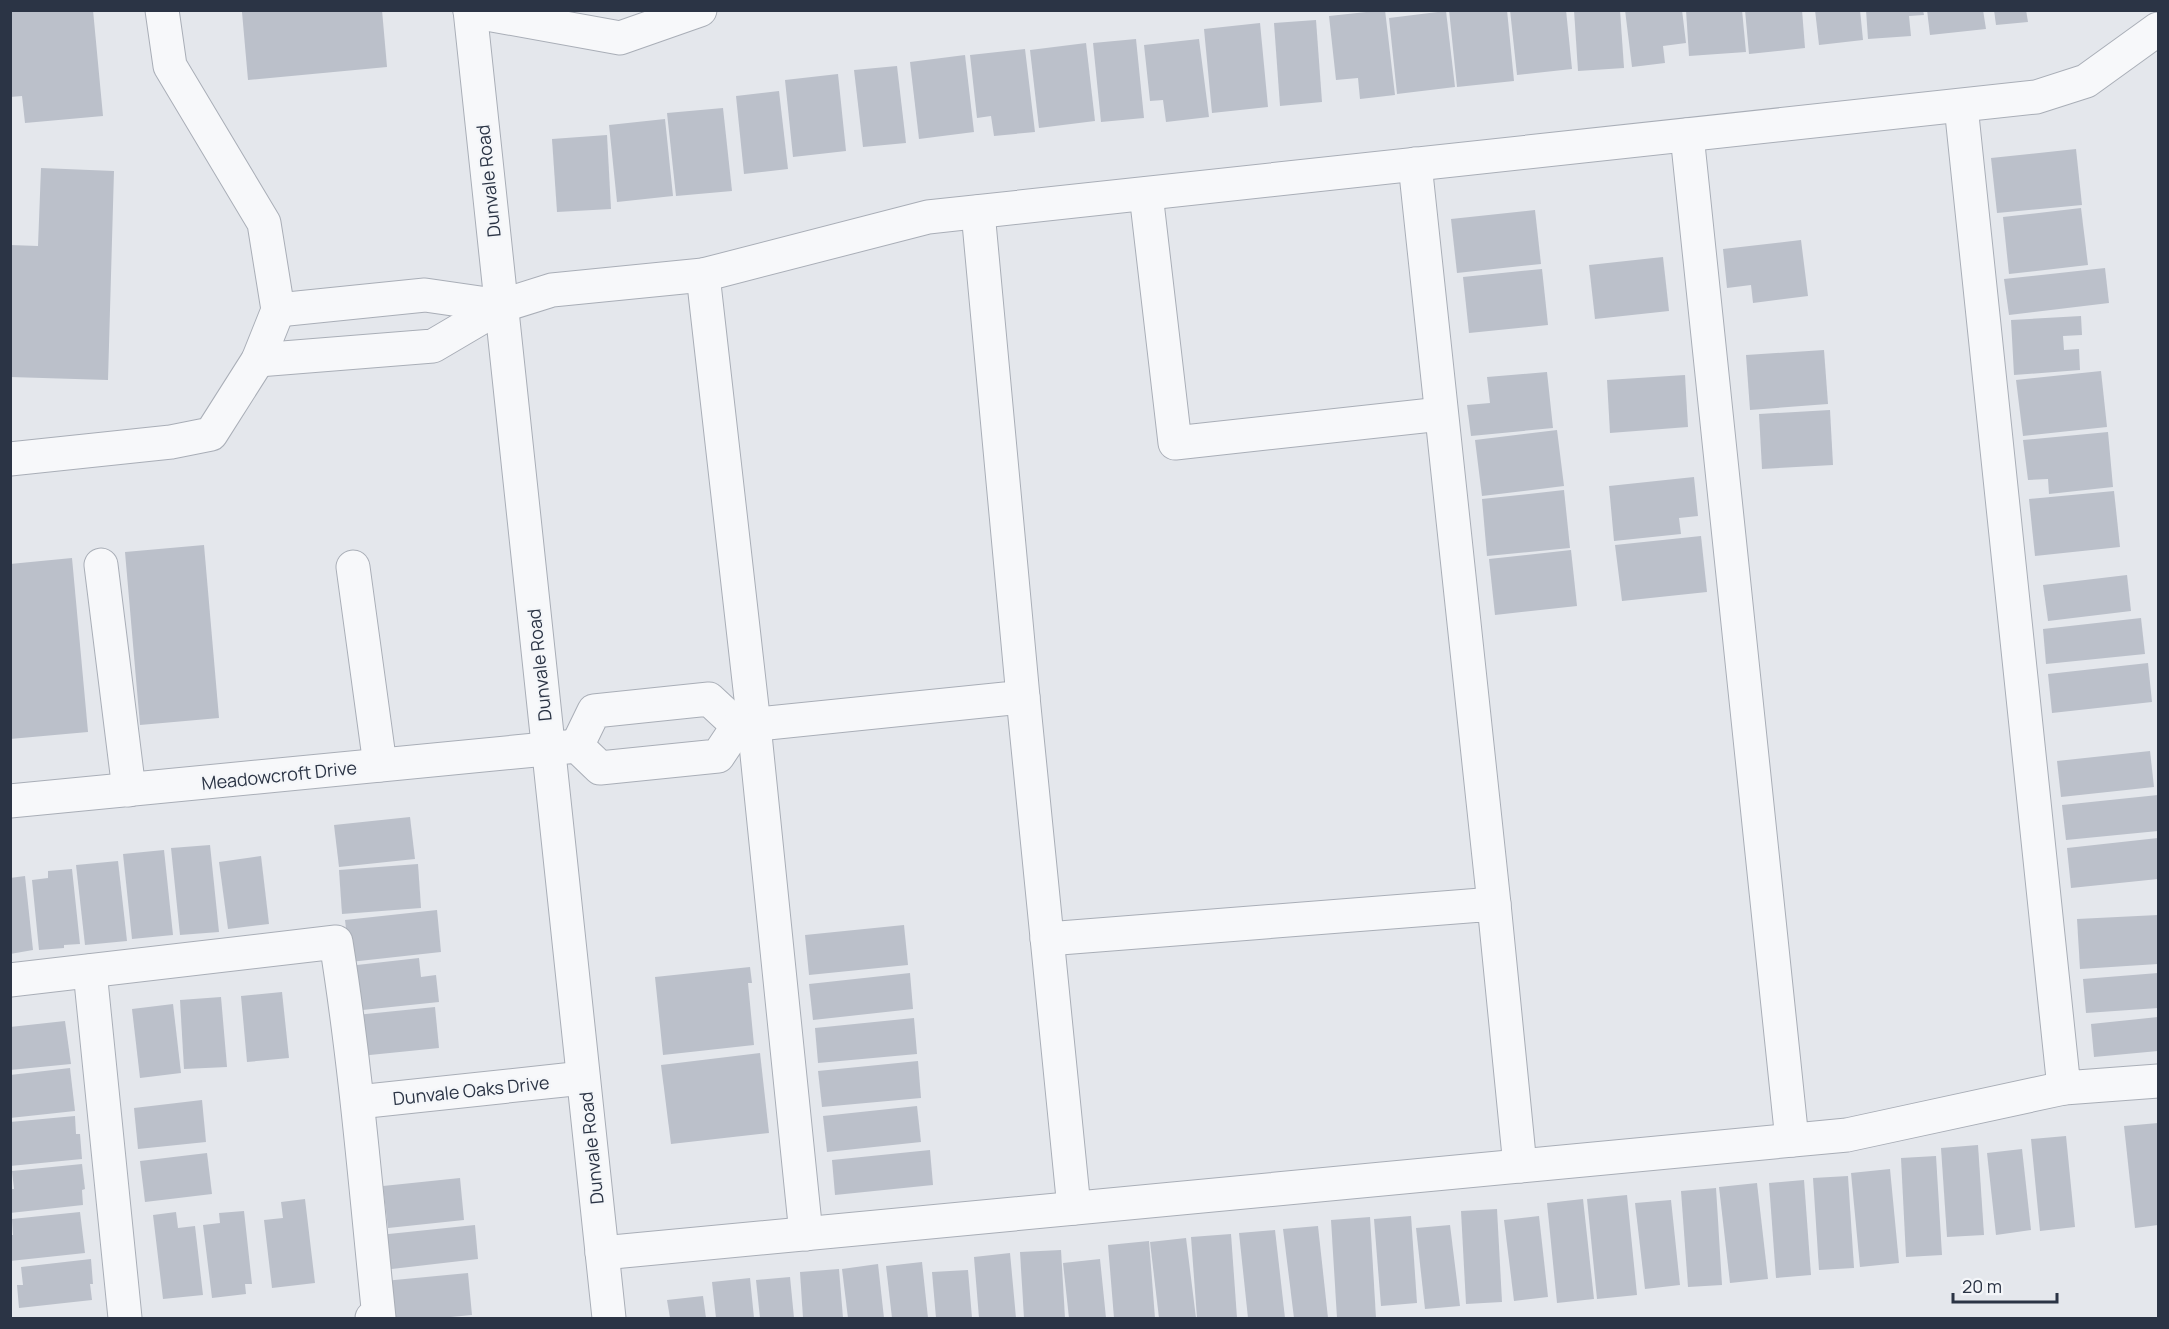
<svg xmlns="http://www.w3.org/2000/svg" width="2169" height="1329" font-family="Manrope,sans-serif">
<style>
.building{fill:#bbc0ca}
.lines{fill:none;stroke-linecap:round;stroke-linejoin:round}
.minor-casing{stroke:#a9aeb7;stroke-width:35}
.minor{stroke:#f7f8fa;stroke-width:33}
.labels{text-anchor:middle;dominant-baseline:central;stroke-width:4.5;stroke-linejoin:round;paint-order:stroke}
.street-label{font-size:18px;fill:#2b3445;stroke:#f4f6f9}
</style>
<rect width="100%" height="100%" fill="#e4e7ec"/>
<!-- building -->
<g class="building">
<polygon points="10,10 93,10 103,116 25,123 22,96 10,97"/>
<polygon points="261,10 382,10 387,67 248,80 242,12"/>
<polygon points="1385,10 1395,95 1360,99 1358,78 1336,80 1329,16"/>
<polygon points="1449,10 1507,10 1514,81 1457,87"/>
<polygon points="1510,10 1566,10 1572,69 1517,75"/>
<polygon points="1574,10 1620,10 1624,68 1578,71"/>
<polygon points="1625,10 1682,10 1686,43 1663,46 1665,63 1632,67"/>
<polygon points="1686,10 1742,10 1746,52 1689,56"/>
<polygon points="1745,10 1802,10 1805,48 1749,54"/>
<polygon points="1815,10 1860,10 1863,40 1819,45"/>
<polygon points="1866,10 1923,10 1924,15 1909,16 1911,36 1868,39"/>
<polygon points="1927,10 1983,10 1986,29 1930,35"/>
<polygon points="1994,10 2026,10 2028,22 1996,25"/>
<polygon points="1446,11 1455,87 1397,94 1389,18"/>
<polygon points="1316,20 1322,102 1280,106 1274,23"/>
<polygon points="1260,23 1268,107 1212,113 1204,29"/>
<polygon points="1136,39 1144,118 1101,122 1093,43"/>
<polygon points="1199,39 1209,117 1166,122 1163,100 1150,101 1144,45"/>
<polygon points="1086,43 1095,121 1039,128 1030,50"/>
<polygon points="1025,49 1035,132 994,136 991,116 977,118 970,55"/>
<polygon points="965,55 974,132 919,139 910,62"/>
<polygon points="897,66 906,143 863,147 854,70"/>
<polygon points="838,74 846,151 793,157 785,80"/>
<polygon points="779,91 788,169 744,174 736,96"/>
<polygon points="723,108 732,191 676,196 667,113"/>
<polygon points="665,119 673,196 617,202 609,125"/>
<polygon points="607,135 611,209 557,212 552,139"/>
<polygon points="2076,149 2082,205 1997,213 1991,158"/>
<polygon points="41,168 114,171 108,380 10,377 10,245 38,246"/>
<polygon points="2081,208 2088,265 2009,274 2003,217"/>
<polygon points="1535,210 1541,264 1457,273 1451,219"/>
<polygon points="1801,240 1808,296 1753,303 1751,285 1727,288 1723,249"/>
<polygon points="1663,257 1669,311 1595,319 1589,265"/>
<polygon points="2105,268 2109,303 2009,315 2004,279"/>
<polygon points="1542,269 1548,325 1469,333 1463,277"/>
<polygon points="2081,316 2082,335 2063,336 2064,350 2079,349 2080,370 2014,375 2011,320"/>
<polygon points="1824,350 1828,404 1750,410 1746,355"/>
<polygon points="2101,371 2107,427 2023,436 2016,380"/>
<polygon points="1547,372 1553,428 1471,436 1467,405 1490,403 1487,377"/>
<polygon points="1685,375 1688,427 1610,433 1607,380"/>
<polygon points="1830,410 1833,465 1762,469 1759,414"/>
<polygon points="1557,430 1564,486 1482,496 1475,440"/>
<polygon points="2108,432 2113,487 2049,494 2048,479 2028,480 2023,440"/>
<polygon points="1694,477 1698,516 1679,518 1681,534 1614,541 1609,486"/>
<polygon points="1564,490 1570,548 1487,556 1482,499"/>
<polygon points="2114,491 2120,547 2035,556 2029,499"/>
<polygon points="1701,536 1707,592 1622,601 1615,545"/>
<polygon points="204,545 219,718 140,725 125,552"/>
<polygon points="1571,550 1577,606 1495,615 1489,559"/>
<polygon points="72,558 88,732 10,739 10,564"/>
<polygon points="2127,575 2131,611 2048,621 2043,585"/>
<polygon points="2141,618 2145,654 2046,664 2043,629"/>
<polygon points="2148,663 2152,702 2052,713 2048,674"/>
<polygon points="2150,751 2154,787 2061,797 2057,761"/>
<polygon points="2158,795 2158,831 2066,840 2062,805"/>
<polygon points="410,817 415,859 339,867 334,825"/>
<polygon points="2158,838 2158,879 2071,888 2067,848"/>
<polygon points="210,845 219,932 180,935 171,848"/>
<polygon points="164,850 173,935 132,939 123,854"/>
<polygon points="261,856 269,924 228,929 219,862"/>
<polygon points="118,861 127,941 85,945 76,865"/>
<polygon points="418,864 421,908 342,914 339,870"/>
<polygon points="72,869 80,944 64,945 64,948 39,950 32,880 48,878 48,871"/>
<polygon points="25,876 33,950 10,954 10,878"/>
<polygon points="437,910 441,952 350,962 345,920"/>
<polygon points="2158,915 2158,964 2080,969 2077,919"/>
<polygon points="904,925 908,965 809,975 805,935"/>
<polygon points="419,958 421,977 436,975 439,1002 353,1011 348,966"/>
<polygon points="750,967 752,983 748,983 754,1045 663,1055 655,977"/>
<polygon points="910,973 913,1009 813,1020 809,984"/>
<polygon points="2158,973 2158,1008 2086,1013 2083,979"/>
<polygon points="282,992 289,1058 247,1062 241,996"/>
<polygon points="221,997 227,1067 184,1069 180,1000"/>
<polygon points="173,1004 181,1073 140,1078 132,1009"/>
<polygon points="435,1007 439,1048 360,1056 356,1015"/>
<polygon points="2158,1017 2158,1051 2094,1057 2091,1024"/>
<polygon points="914,1018 917,1054 818,1063 815,1028"/>
<polygon points="65,1021 71,1064 10,1070 10,1027"/>
<polygon points="760,1053 769,1133 671,1144 661,1065"/>
<polygon points="918,1061 921,1098 822,1107 818,1071"/>
<polygon points="70,1068 75,1111 10,1118 10,1075"/>
<polygon points="202,1100 206,1142 138,1149 134,1108"/>
<polygon points="917,1106 921,1142 827,1152 823,1116"/>
<polygon points="75,1116 76,1134 80,1134 82,1159 10,1166 10,1122"/>
<polygon points="2158,1123 2158,1225 2135,1228 2124,1126"/>
<polygon points="2066,1136 2075,1227 2040,1231 2031,1139"/>
<polygon points="1978,1145 1984,1235 1947,1237 1941,1148"/>
<polygon points="2022,1149 2031,1230 1996,1235 1987,1153"/>
<polygon points="930,1150 933,1185 835,1195 832,1160"/>
<polygon points="207,1153 212,1194 145,1202 140,1161"/>
<polygon points="1936,1156 1942,1255 1906,1257 1901,1158"/>
<polygon points="82,1164 85,1189 82,1190 83,1205 10,1213 10,1189 14,1189 12,1171"/>
<polygon points="1890,1169 1899,1263 1860,1267 1851,1173"/>
<polygon points="1848,1176 1854,1268 1819,1270 1813,1178"/>
<polygon points="460,1178 464,1220 388,1228 383,1186"/>
<polygon points="1804,1180 1811,1275 1776,1278 1769,1183"/>
<polygon points="1757,1183 1768,1279 1730,1283 1719,1187"/>
<polygon points="1716,1188 1722,1285 1688,1287 1681,1191"/>
<polygon points="1627,1195 1637,1295 1597,1299 1587,1199"/>
<polygon points="305,1199 315,1283 272,1288 264,1220 283,1218 281,1202"/>
<polygon points="1583,1199 1594,1299 1557,1303 1547,1203"/>
<polygon points="1671,1200 1680,1285 1645,1289 1635,1203"/>
<polygon points="1497,1209 1502,1302 1466,1304 1461,1211"/>
<polygon points="244,1211 252,1284 245,1284 246,1294 212,1298 203,1225 220,1223 219,1213"/>
<polygon points="80,1212 85,1253 10,1261 10,1235 13,1235 12,1219"/>
<polygon points="176,1212 178,1228 195,1226 203,1295 163,1299 153,1215"/>
<polygon points="1411,1216 1417,1303 1381,1306 1374,1219"/>
<polygon points="1539,1216 1548,1297 1514,1301 1504,1220"/>
<polygon points="1370,1217 1376,1318 1337,1318 1331,1220"/>
<polygon points="475,1225 478,1259 383,1270 379,1235"/>
<polygon points="1450,1225 1460,1306 1425,1309 1416,1228"/>
<polygon points="1318,1226 1328,1318 1294,1318 1283,1229"/>
<polygon points="1275,1230 1285,1318 1248,1318 1239,1233"/>
<polygon points="1231,1234 1237,1318 1197,1318 1191,1237"/>
<polygon points="1186,1238 1196,1318 1159,1318 1150,1242"/>
<polygon points="1149,1241 1155,1318 1114,1318 1108,1245"/>
<polygon points="1061,1250 1065,1318 1024,1318 1020,1252"/>
<polygon points="1010,1253 1016,1318 979,1318 974,1257"/>
<polygon points="91,1259 93,1284 90,1284 92,1300 19,1308 17,1285 23,1285 21,1267"/>
<polygon points="1100,1259 1106,1318 1069,1318 1063,1263"/>
<polygon points="922,1262 928,1318 892,1318 886,1266"/>
<polygon points="878,1264 884,1318 848,1318 842,1269"/>
<polygon points="839,1269 843,1318 803,1318 800,1272"/>
<polygon points="968,1270 972,1318 936,1318 932,1272"/>
<polygon points="468,1273 472,1315 440,1318 388,1318 384,1281"/>
<polygon points="790,1277 794,1318 760,1318 756,1280"/>
<polygon points="750,1278 754,1318 716,1318 712,1282"/>
<polygon points="703,1296 706,1318 670,1318 667,1300"/>
</g>
<g class="lines">
<defs>
<g id="minor">
<polyline points="470,10 609,1318"/>
<polyline points="470,11 620,38 700,10"/>
<polyline points="1961,106 2064,1088 2158,1081"/>
<polyline points="1687,135 1792,1140"/>
<polyline points="1415,164 1494,904"/>
<polyline points="1146,194 1175,443 1441,414"/>
<polyline points="703,275 754,725 806,1234"/>
<polyline points="278,310 425,295 501,306"/>
<polyline points="258,360 433,346 501,306 552,290 703,275 928,217 2036,97 2086,81 2158,29"/>
<polyline points="10,459 171,442 211,434 258,360 278,310 264,223 170,66 162,10"/>
<polyline points="101,565 129,790"/>
<polyline points="353,567 380,765"/>
<polyline points="1023,697 1074,1208"/>
<polyline points="577,746 594,711 709,699 738,726 1023,697 978,212"/>
<polyline points="10,801 577,746 600,768 718,756 738,726"/>
<polyline points="1047,939 1494,904 1520,1166"/>
<polyline points="90,971 125,1318"/>
<path d="M10,980L336,942C356,1067 366,1192 379,1318H372"/>
<polyline points="358,1102 583,1078"/>
<polyline points="602,1253 1847,1135 2064,1088"/>
</g>
</defs>
<!-- minor casing -->
<use href="#minor" class="minor-casing"/>
<!-- minor -->
<use href="#minor" class="minor"/>
</g>
<g class="labels">
<!-- street labels -->
<g class="street-label">
<text transform="translate(488 181) rotate(-96)">Dunvale Road</text>
<text transform="translate(539 665) rotate(-96)">Dunvale Road</text>
<text transform="translate(279 775) rotate(-6)">Meadowcroft Drive</text>
<text transform="translate(471 1090) rotate(-6)">Dunvale Oaks Drive</text>
<text transform="translate(591 1148) rotate(-96)">Dunvale Road</text>
</g>
</g>
<!-- border -->
<rect width="2169" height="1329" fill="none" stroke="#2b3445" stroke-width="24"/>
<!-- scale -->
<path d="M1953 1293v9h104v-9" fill="none" stroke="#2b3445" stroke-width="3"/>
<text x="1962" y="1293" font-size="18" fill="#2b3445" stroke="#f4f6f9" stroke-width="4.5" paint-order="stroke">20 m</text>
</svg>
